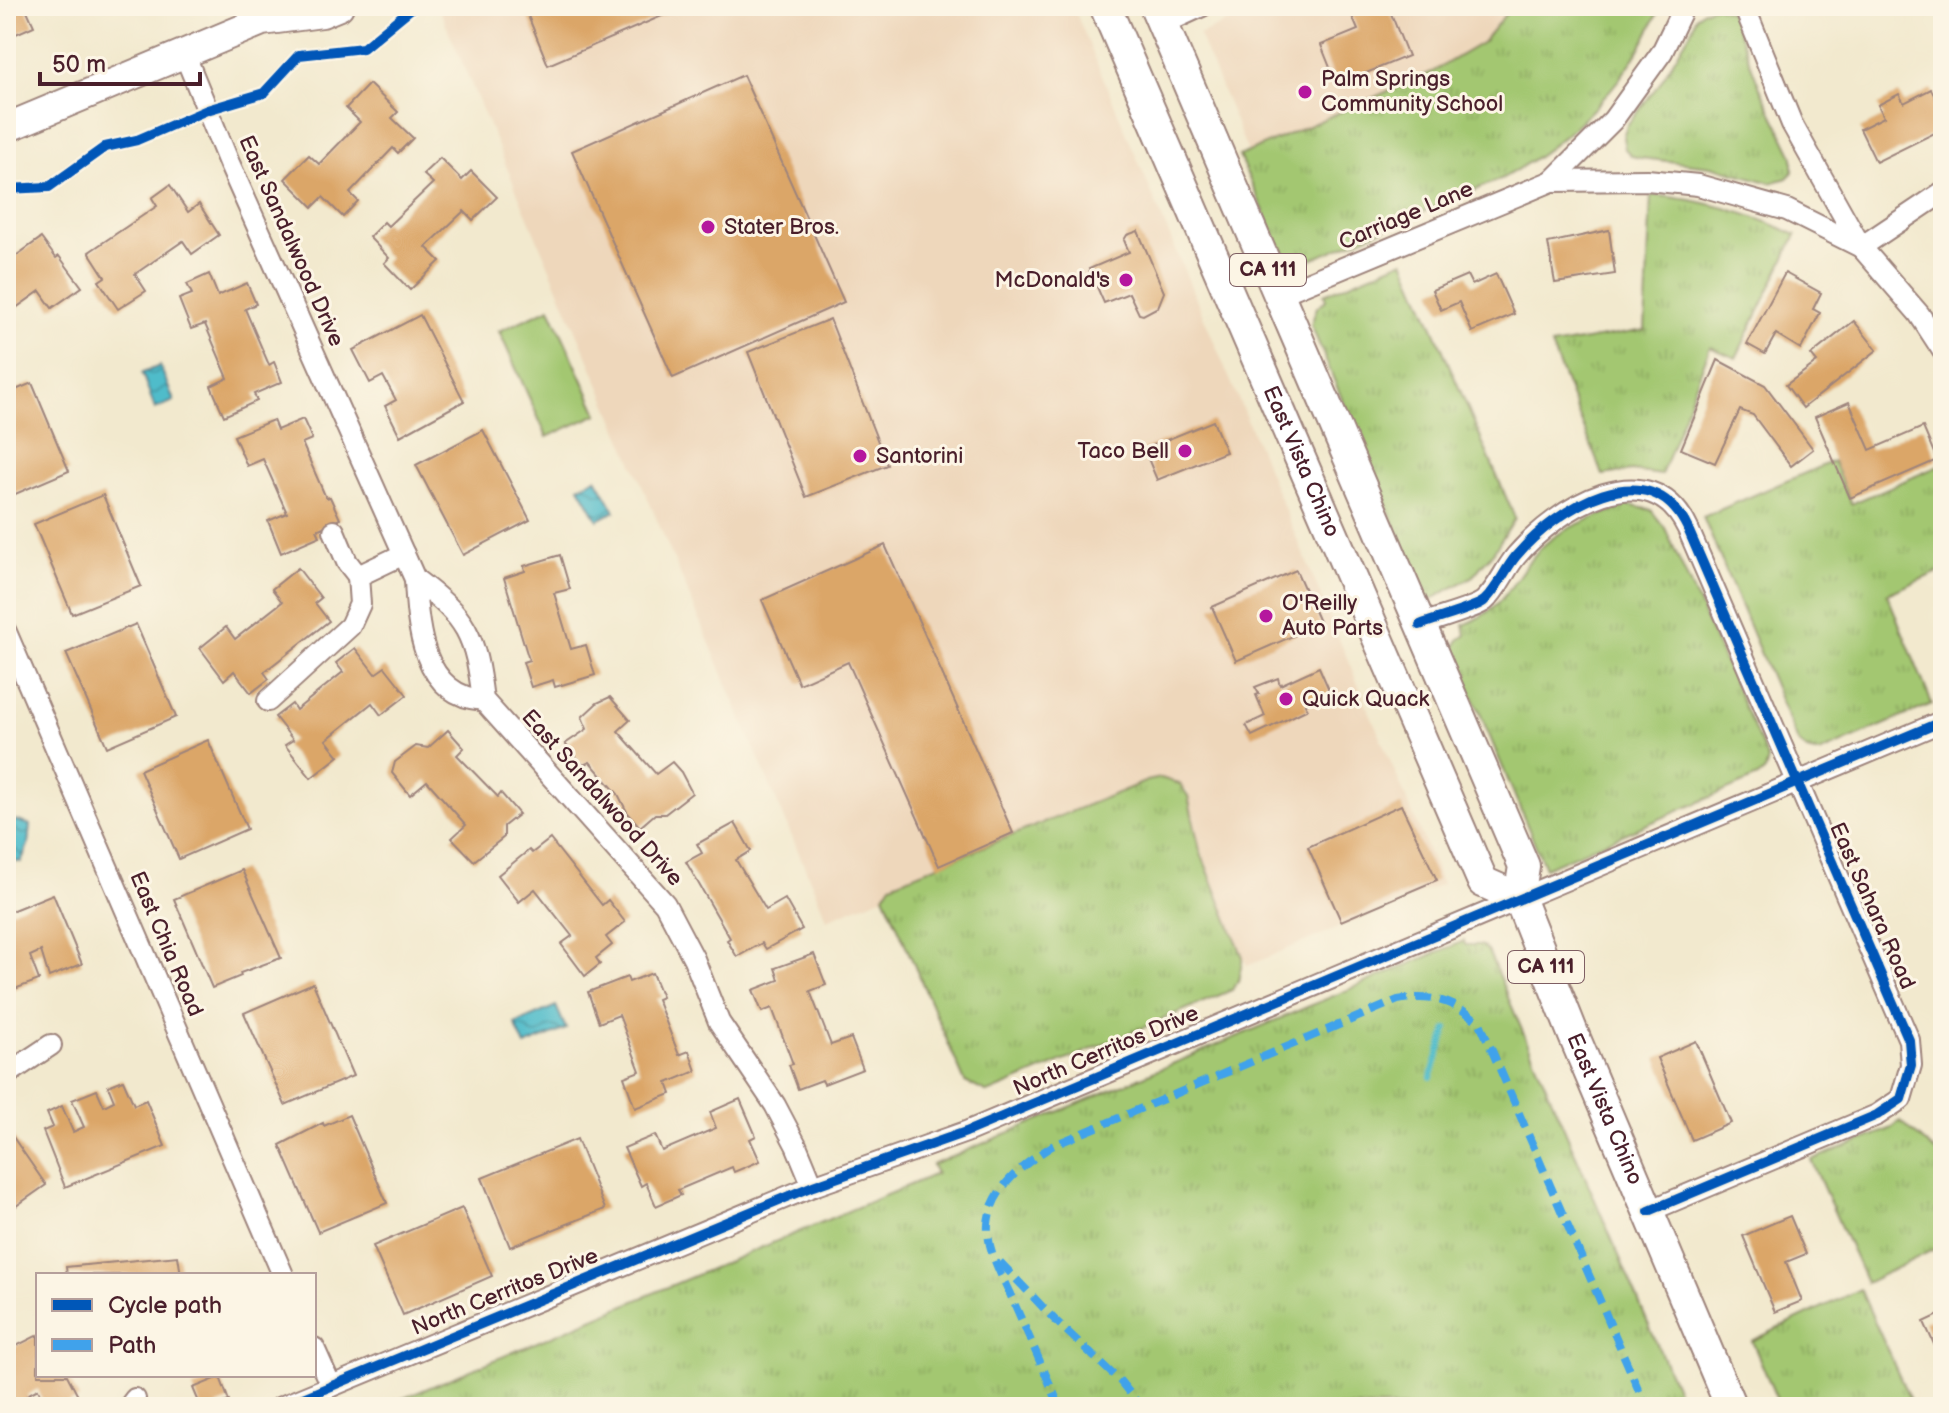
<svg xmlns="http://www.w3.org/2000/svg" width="1949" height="1413" font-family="'Balsamiq Sans',sans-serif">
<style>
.built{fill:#eed7bb}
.grass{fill:url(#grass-tufts);stroke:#76734e;stroke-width:2}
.garden{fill:#a3c771;stroke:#76734e;stroke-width:2}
.water{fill:url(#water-waves);stroke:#4c6e7a;stroke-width:2}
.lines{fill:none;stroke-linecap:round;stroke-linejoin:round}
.stream{stroke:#4fbcca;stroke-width:6}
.building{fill:#dba668}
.street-casing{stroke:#9e847c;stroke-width:24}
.secondary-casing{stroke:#9e847c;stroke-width:32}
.primary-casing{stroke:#9e847c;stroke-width:34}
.street{stroke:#fff;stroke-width:20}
.secondary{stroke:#fff;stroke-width:28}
.primary{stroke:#fff;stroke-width:30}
.quiet{stroke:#40a2eb;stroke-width:8;stroke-dasharray:16 8;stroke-linecap:butt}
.cycleway-casing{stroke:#fcf5e5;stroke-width:15}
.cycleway{stroke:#0057b8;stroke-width:10}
.poi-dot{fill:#b5179e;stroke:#fcf5e5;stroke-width:3}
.labels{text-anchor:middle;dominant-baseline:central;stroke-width:6;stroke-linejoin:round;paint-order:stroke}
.shield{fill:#fcf5e5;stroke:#7f5f63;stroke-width:2}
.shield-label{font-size:20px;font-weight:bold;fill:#4a1f2b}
.poi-label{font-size:22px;fill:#4a1f2b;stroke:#fcf5e5;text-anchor:start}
.street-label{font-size:22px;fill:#4a1f2b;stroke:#fcf5e5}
</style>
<defs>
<pattern id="grass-tufts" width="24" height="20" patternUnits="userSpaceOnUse" patternTransform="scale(2)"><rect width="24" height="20" fill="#a3c771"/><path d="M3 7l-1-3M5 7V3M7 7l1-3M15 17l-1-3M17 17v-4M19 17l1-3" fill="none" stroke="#8eaa62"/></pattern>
<pattern id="water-waves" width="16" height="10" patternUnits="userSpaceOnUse" patternTransform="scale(2)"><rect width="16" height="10" fill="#4fbcca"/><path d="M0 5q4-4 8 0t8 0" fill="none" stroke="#4498a4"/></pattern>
</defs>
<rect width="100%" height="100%" fill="#fcf5e5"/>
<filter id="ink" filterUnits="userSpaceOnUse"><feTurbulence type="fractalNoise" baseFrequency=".0125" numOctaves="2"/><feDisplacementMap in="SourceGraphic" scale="16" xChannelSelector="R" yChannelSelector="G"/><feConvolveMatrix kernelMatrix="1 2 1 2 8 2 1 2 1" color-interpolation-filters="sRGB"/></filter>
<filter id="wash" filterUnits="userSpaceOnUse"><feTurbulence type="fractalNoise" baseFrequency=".006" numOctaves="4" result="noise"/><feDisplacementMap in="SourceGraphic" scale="32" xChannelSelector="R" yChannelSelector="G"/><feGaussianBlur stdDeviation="1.8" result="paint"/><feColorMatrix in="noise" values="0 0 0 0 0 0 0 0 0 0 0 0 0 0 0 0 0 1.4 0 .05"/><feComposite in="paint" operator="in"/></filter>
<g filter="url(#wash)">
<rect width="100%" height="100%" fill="#f2e9ce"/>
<!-- built -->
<g class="built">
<polygon points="438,6 1073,6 1442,884 1247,966 1200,847 1188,791 1172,780 827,919"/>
<polygon points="1263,6 1506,6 1510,9 1483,42 1432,72 1248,152 1199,35"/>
</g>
<!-- grass -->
<g class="grass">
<path d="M1512,6H1660C1633,80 1570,140 1503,178L1306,262L1301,253L1286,255L1277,241L1239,156L1432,72L1483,42Z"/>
<polygon points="1715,6 1729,11 1734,20 1760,88 1793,156 1793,172 1787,178 1771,183 1711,166 1640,158 1632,156 1625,149 1623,137 1627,125 1660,83 1692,29 1696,17 1703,10"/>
<path d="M1651,195C1701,199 1751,213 1796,235L1736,358L1710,347L1661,475L1632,471L1603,475L1551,346L1645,330Z"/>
<polygon points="1404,260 1515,518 1494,551 1473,576 1427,602 1311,325 1317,307 1326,300 1324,294"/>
<polygon points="1833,461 1851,504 1943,464 1943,570 1887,594 1932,704 1819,753 1807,750 1798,742 1703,517"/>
<path d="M1628,505L1651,510L1665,528L1768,760L1765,771L1758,777L1545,868L1453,649L1459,640L1466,635L1464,625C1512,605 1511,576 1543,546C1565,525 1601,516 1628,505Z"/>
<polygon points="1161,778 1180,784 1188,796 1200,851 1243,957 1238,981 1232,990 988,1093 965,1082 884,895 891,884 1147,781"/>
<polygon points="1464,941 1465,945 1480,945 1488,951 1684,1407 383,1407 936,1174 932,1165"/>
<polygon points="1900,1121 1943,1158 1943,1245 1866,1283 1811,1160 1890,1129"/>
<polygon points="1860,1289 1913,1407 1780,1407 1752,1341"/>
</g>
<!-- garden -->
<polygon class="garden" points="550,308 598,414 547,437 499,331"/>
<!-- water -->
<g class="water">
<polygon points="160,366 174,401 155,409 142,373"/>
<polygon points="596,478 615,511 598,520 579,487"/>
<polygon points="14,820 30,825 28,845 21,862 6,860 7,840"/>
<polygon points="556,1006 566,1029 525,1046 515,1024"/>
</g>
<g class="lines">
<!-- stream -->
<polyline class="stream" points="1431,1077 1447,1029"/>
</g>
<g id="blocks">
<!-- building -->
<g class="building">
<polygon points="6,6 25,6 34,26 16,34 6,13"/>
<polygon points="524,6 685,6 548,65"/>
<polygon points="1376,6 1388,6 1408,56 1337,85 1321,45 1358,30 1352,16"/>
<polygon points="743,75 844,302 673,378 572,151"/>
<polygon points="369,84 398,112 392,118 413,138 398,153 393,148 350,193 358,201 343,217 323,197 313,207 285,179 309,155 319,164 360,122 346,108"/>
<polygon points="1931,89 1943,112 1943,129 1876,162 1860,129 1884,117 1878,105 1899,94 1904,103"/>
<polygon points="440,158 462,180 471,171 497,197 473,220 464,211 426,247 440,261 410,290 384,263 389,258 369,237 384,222 388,226 433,183 423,174"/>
<polygon points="170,185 188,212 199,204 219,235 192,254 183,241 135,274 146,291 118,309 99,281 105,277 89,252 157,206 152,198"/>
<polygon points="1609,230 1615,274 1555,283 1548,243"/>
<polygon points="1138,231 1164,292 1158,307 1143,315 1139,314 1129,293 1104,303 1089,269 1129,252 1124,240 1127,235"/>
<polygon points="41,238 56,258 59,256 82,287 52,308 40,291 6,315 6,263"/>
<polygon points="1785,273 1821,293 1813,309 1820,313 1801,349 1776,334 1765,354 1747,344"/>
<polygon points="209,274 218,296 247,283 256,304 245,309 269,365 274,362 282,382 254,394 257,401 224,416 211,386 228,378 205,324 191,329 179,299 192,294 187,284"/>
<polygon points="1496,274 1514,314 1472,332 1459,302 1441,310 1432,290 1467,275 1472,285"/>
<polygon points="420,315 464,401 400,436 385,406 396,400 383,376 370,383 353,350"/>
<polygon points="830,319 887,465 806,497 748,352"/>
<polygon points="1854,321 1877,350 1803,408 1786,385 1817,362 1811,355"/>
<polygon points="1718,360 1765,385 1813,449 1791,466 1753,415 1740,410 1715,463 1681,449"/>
<polygon points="32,383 69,471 6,498 6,394"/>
<polygon points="1849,402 1870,450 1923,427 1937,460 1850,498 1815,417"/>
<polygon points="303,419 312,439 302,443 326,498 330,497 340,519 317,530 320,536 281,553 268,521 287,513 263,459 247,466 234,436 273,420 277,430"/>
<polygon points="1213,421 1226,452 1157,480 1144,449"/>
<polygon points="483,430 530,520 463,555 416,465"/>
<polygon points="103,495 141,586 72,614 34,524"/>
<polygon points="885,545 1013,833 939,866 848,662 799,684 762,600"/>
<polygon points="560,555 570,589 554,593 571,649 586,645 595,675 555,687 553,680 531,687 523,662 529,660 504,578 525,571 524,566"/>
<polygon points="298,568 321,598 315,603 329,621 264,672 269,679 251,693 234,671 224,680 200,648 226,627 235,639 282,602 272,589"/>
<polygon points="1296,570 1320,624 1236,661 1212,607"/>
<polygon points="136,624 176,717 107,747 66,653"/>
<polygon points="355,648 375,674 385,667 407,695 381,715 372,703 326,740 339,756 311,778 285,745 293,740 275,717 292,704 296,710 343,672 336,663"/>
<polygon points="1319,667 1330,692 1305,704 1308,709 1252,736 1246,725 1265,716 1256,695 1259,694 1255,687 1278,678 1280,685"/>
<polygon points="610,697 630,720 618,731 656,774 672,762 681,772 692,793 665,814 655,814 640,827 627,812 618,794 590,762 583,765 565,744 587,729 582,717 597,703"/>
<polygon points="448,730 464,748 457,755 498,797 501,793 519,814 504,826 504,837 474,861 452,838 466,825 427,781 410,795 392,773 395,762 416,746 428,748"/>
<polygon points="208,740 247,829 179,859 140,770"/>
<polygon points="1401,805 1437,880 1341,921 1308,847"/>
<polygon points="735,823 751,851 736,860 766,910 785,899 802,929 766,949 762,943 737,957 727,940 730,938 686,862 702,853 697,844"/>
<polygon points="550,839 602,905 608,900 625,922 606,937 612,945 596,958 600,964 585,976 561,944 572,936 535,889 519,902 498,875 529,850 532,853"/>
<polygon points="242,870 281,958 240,973 241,976 212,988 174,899"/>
<polygon points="53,894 82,964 49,977 41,951 30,956 39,980 12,990 6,975 6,913"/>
<polygon points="814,954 826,985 810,991 831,1045 851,1038 863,1069 824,1084 822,1080 798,1089 789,1065 793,1064 772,1008 762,1012 753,990 779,980 775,968"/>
<polygon points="652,973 662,997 657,999 679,1055 689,1051 696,1071 667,1083 671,1094 635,1108 624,1077 640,1071 619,1015 599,1023 588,992 627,977 629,982"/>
<polygon points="313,983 353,1076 285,1105 244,1013"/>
<polygon points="1696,1041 1731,1123 1692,1140 1657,1058"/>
<polygon points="123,1080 134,1105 146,1100 165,1146 65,1187 43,1131 53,1127 47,1113 62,1106 73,1132 84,1127 72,1100 97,1090 104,1106 114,1101 108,1086"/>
<polygon points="740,1099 756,1136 750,1139 760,1161 734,1172 732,1167 678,1190 681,1195 656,1206 646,1183 641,1186 624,1148 655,1135 662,1151 716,1128 710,1112"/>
<polygon points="349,1115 387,1203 318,1232 280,1145 323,1123 324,1126"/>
<polygon points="6,1127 46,1185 6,1213"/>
<polygon points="577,1139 605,1209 510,1247 482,1178"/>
<polygon points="462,1208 492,1276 403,1315 373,1246"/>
<polygon points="1790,1216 1806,1254 1786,1262 1802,1301 1775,1312 1743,1236"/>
<polygon points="178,1256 181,1275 67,1275 66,1267"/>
<polygon points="1943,1313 1943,1364 1924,1322"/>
<polygon points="38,1335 38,1375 67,1375 79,1398 62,1407 45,1407 38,1389 27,1395 33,1407 6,1407 6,1351"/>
<polygon points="220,1377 229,1401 214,1407 201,1407 193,1388"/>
</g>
</g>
</g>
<g filter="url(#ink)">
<use href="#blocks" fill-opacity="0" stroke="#9e847c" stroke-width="2"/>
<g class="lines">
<defs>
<g id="street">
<polyline points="1744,6 1792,124 1861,247 1919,314 1943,351"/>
<polyline points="1163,24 1202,6"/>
<path d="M184,53L229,163L415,579C417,625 422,696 483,700"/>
<polyline points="1552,181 1613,120 1662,52 1684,6"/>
<polyline points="1278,295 1552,181 1647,180 1698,185 1787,210 1861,247 1943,192"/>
<polyline points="334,531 347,562 358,576"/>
<path d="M415,579C468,619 475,634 483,700L665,904L694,959L719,1022L775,1105L796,1145L813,1186"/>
<path d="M1420,625C1434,619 1474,609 1484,601C1497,590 1505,569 1516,556C1556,509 1650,448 1688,529L1909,1040L1911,1065L1901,1099L1877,1115L1649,1211"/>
<polyline points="6,632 283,1275"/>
<polyline points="268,701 350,626 360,604 358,576 404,554"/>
<polyline points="6,1075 51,1045"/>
<polyline points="314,1348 331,1386"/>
<polyline points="129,1407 135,1399"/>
<polyline points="281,1407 813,1186 966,1132 1943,721"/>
</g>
<polyline id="secondary" points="6,128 262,21 322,13 339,6"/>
<g id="primary">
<path id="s1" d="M1105,6L1483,882L1519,898"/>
<path id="s2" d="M1155,6L1524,866L1519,898L1574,1036L1731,1407"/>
</g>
</defs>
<!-- street casing -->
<use href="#street" class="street-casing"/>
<!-- secondary casing -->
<use href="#secondary" class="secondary-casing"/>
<!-- primary casing -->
<use href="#primary" class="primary-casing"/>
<!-- street -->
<use href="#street" class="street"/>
<!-- secondary -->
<use href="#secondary" class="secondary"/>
<!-- primary -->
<use href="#primary" class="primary"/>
<!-- quiet -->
<g class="quiet">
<polyline points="1000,1262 1055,1320 1120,1381 1141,1407"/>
<path d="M1060,1407C1045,1373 1030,1339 1015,1305C1005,1281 986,1252 988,1224C991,1188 1024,1164 1052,1146L1398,1000C1432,994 1454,1001 1480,1023L1646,1407"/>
</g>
<defs>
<g id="cycleway">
<polyline points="6,189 49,187 105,147 137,140 207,110 264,93 299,55 363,48 414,6"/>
<path d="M1420,625C1434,619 1474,609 1484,601C1497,590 1505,569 1516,556C1556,509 1650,448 1688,529L1909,1040L1911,1065L1901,1099L1877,1115L1649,1211"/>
<polyline points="281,1407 813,1186 966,1132 1943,721"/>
</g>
</defs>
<!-- cycleway casing -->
<use href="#cycleway" class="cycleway-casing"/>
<!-- cycleway -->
<use href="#cycleway" class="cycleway"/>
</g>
</g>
<!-- markers -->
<g class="poi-dot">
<circle cx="1305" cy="92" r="8"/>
<circle cx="708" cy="227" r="8"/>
<circle cx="1126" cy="280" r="8"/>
<circle cx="1185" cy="451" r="8"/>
<circle cx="860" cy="456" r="8"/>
<circle cx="1266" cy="616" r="8"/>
<circle cx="1286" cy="699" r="8"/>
</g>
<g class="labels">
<!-- shield labels -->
<g class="shield">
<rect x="1230" y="254" width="76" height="32" rx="6"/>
<rect x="1508" y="951" width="76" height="32" rx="6"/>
</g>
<g class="shield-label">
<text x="1268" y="270">CA 111</text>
<text x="1546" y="967">CA 111</text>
</g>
<!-- poi labels -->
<g class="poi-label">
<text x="1321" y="79">Palm Springs<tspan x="1321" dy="25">Community School</tspan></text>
<text x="724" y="227">Stater Bros.</text>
<text x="1110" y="280" text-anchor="end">McDonald's</text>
<text x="1169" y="451" text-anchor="end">Taco Bell</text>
<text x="876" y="456">Santorini</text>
<text x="1282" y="603">O'Reilly<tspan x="1282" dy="25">Auto Parts</tspan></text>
<text x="1302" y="699">Quick Quack</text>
</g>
<!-- street labels -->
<g class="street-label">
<text transform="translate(1406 216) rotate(-23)">Carriage Lane</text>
<text transform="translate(291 241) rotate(66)">East Sandalwood Drive</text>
<text stroke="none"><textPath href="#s1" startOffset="496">East Vista Chino</textPath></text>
<text transform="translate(602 798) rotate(48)">East Sandalwood Drive</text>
<text transform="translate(1872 906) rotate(66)">East Sahara Road</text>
<text transform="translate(166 944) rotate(67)">East Chia Road</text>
<text transform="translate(1106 1051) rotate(-23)">North Cerritos Drive</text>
<text stroke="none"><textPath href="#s2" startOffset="1196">East Vista Chino</textPath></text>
<text transform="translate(505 1292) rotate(-22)">North Cerritos Drive</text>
</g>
</g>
<!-- margin -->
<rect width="1949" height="1413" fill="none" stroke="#fcf5e5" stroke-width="32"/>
<!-- legend -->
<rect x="36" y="1273" width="280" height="104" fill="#fcf5e5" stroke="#b59f9b" stroke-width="2"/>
<rect x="52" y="1299" width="40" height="12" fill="#0057b8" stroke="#b59f9b" stroke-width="2"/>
<text x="108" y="1313" font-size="24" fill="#4a1f2b">Cycle path</text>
<rect x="52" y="1339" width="40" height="12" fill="#40a2eb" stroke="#b59f9b" stroke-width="2"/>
<text x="108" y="1353" font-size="24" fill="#4a1f2b">Path</text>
<!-- scale -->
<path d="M40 72v12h160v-12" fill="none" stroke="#4a1f2b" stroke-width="4"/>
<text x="52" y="72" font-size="24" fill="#4a1f2b" stroke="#fcf5e5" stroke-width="6" paint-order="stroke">50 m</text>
</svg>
